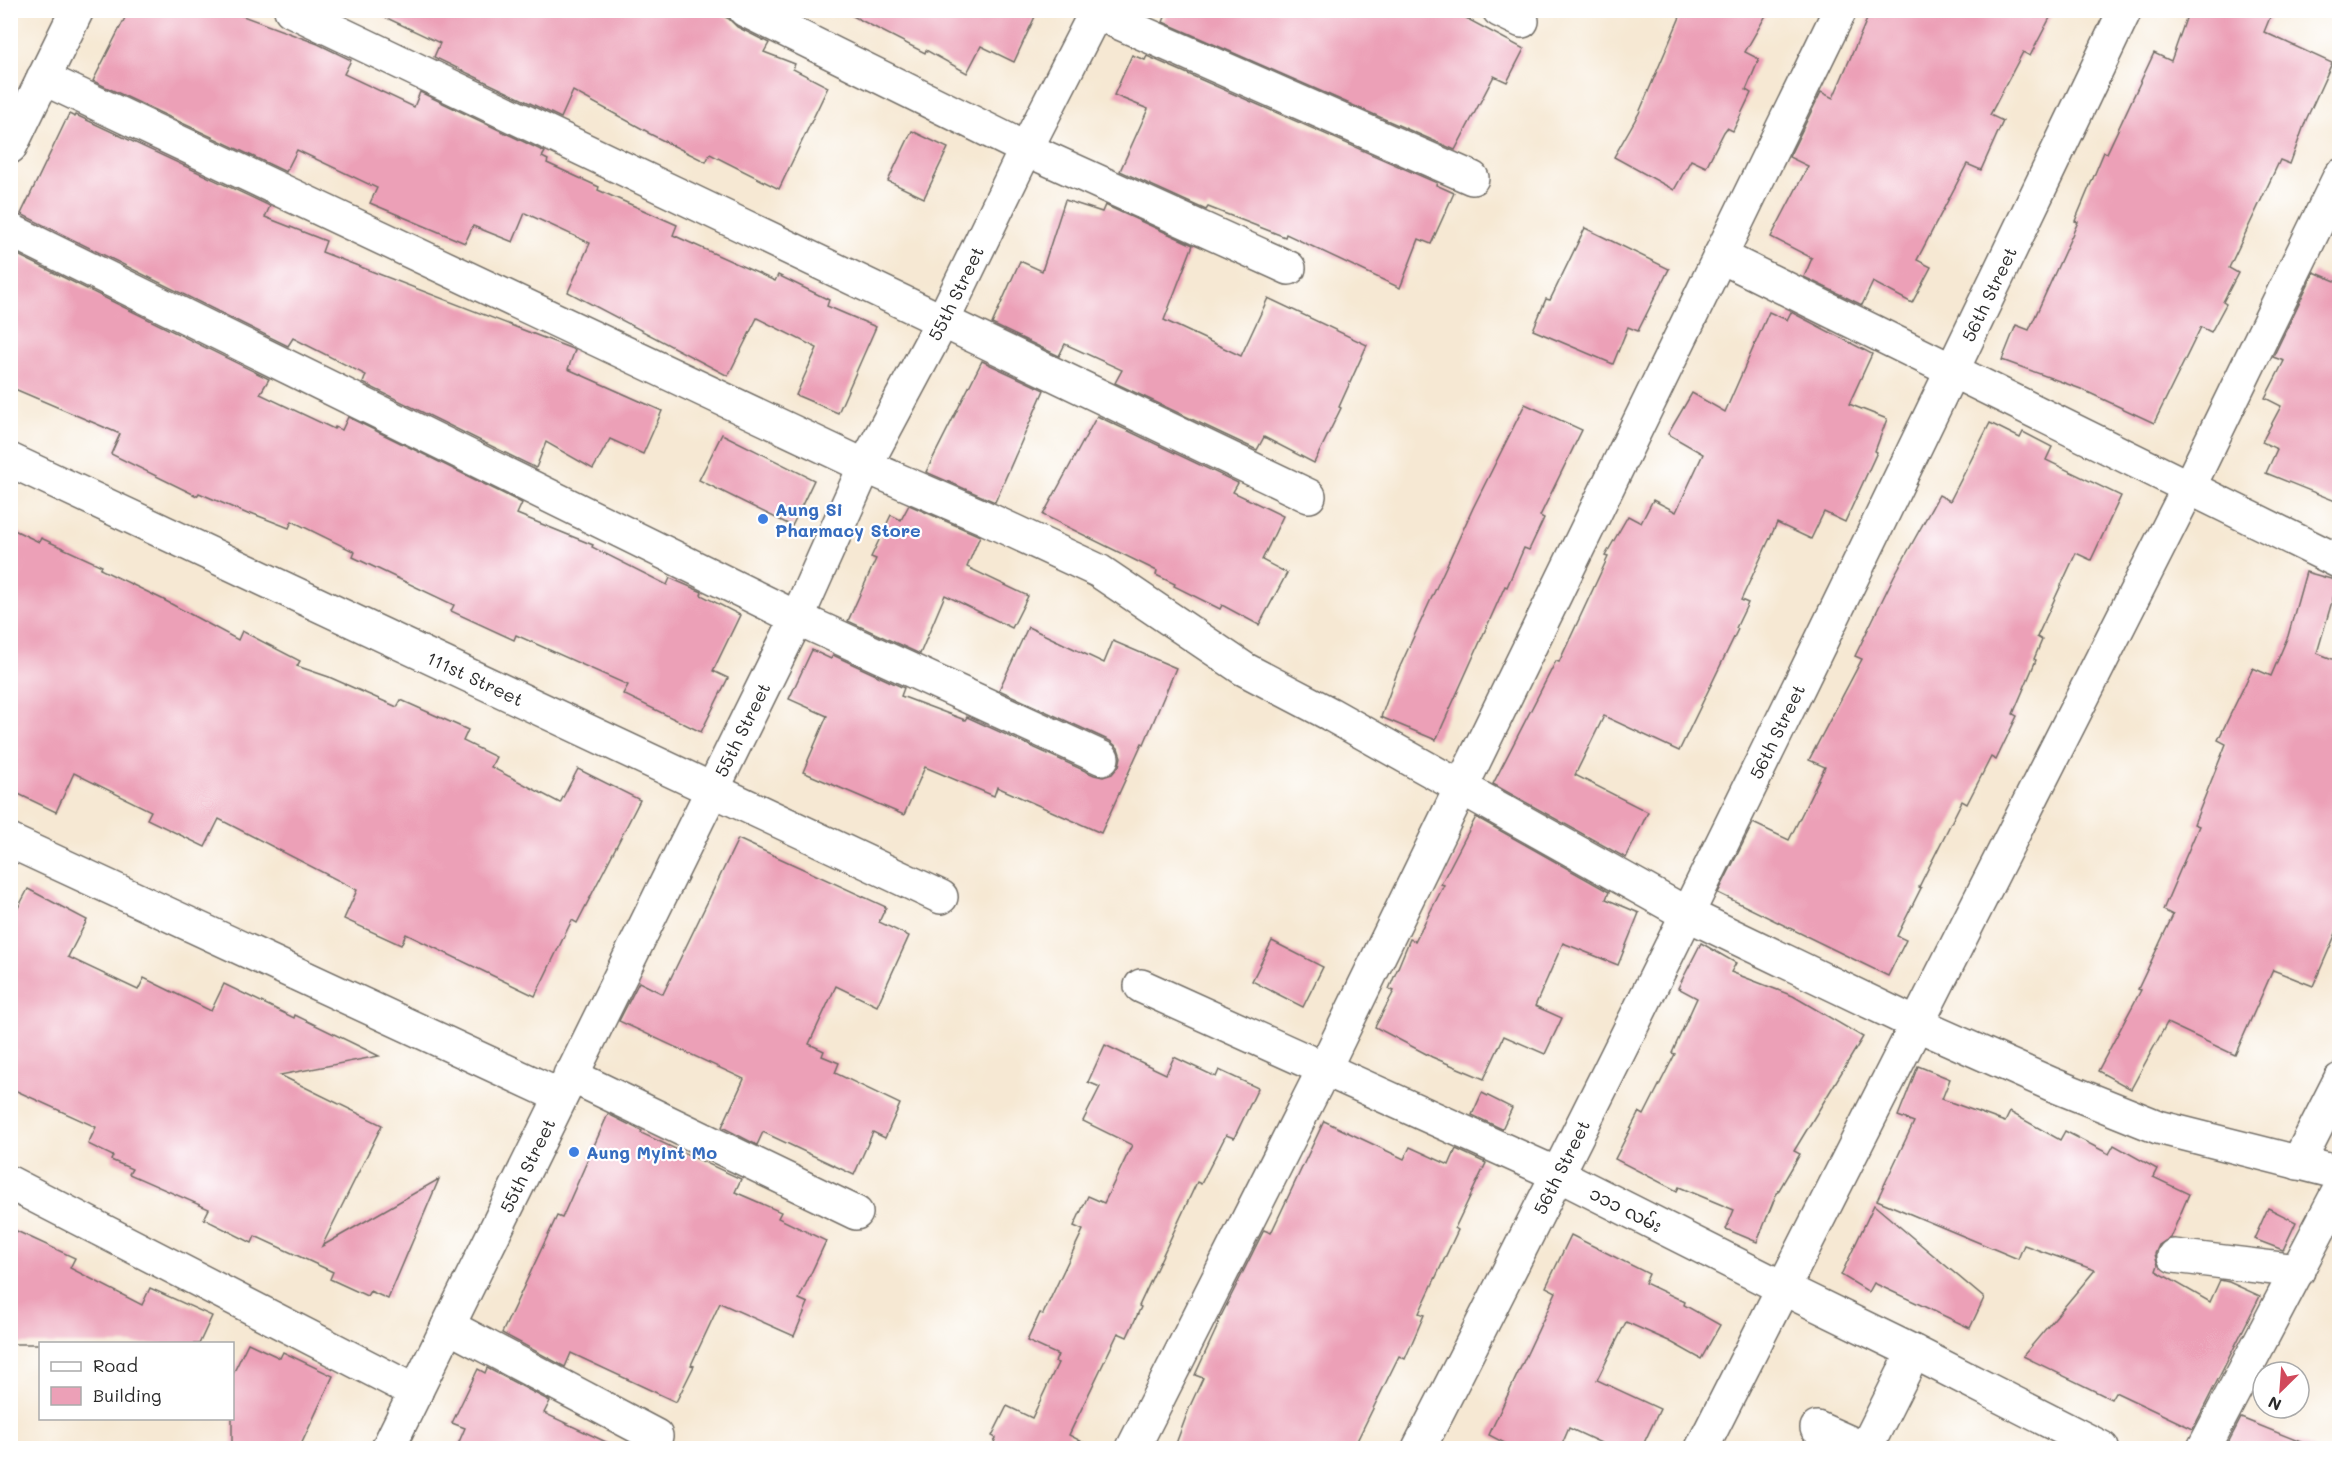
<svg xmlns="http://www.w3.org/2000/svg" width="2350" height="1459" font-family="Mali,'Noto Sans Myanmar',sans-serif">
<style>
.building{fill:#eca0b7}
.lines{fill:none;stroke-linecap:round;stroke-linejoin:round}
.minor-casing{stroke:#726d66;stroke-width:36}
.minor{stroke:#fff;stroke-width:33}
.shop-dot{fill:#3f7fe0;stroke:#fff;stroke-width:2}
.labels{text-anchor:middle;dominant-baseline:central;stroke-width:4.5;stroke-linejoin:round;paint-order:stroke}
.street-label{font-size:18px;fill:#2b2b2b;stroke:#fff}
.shop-label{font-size:18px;font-weight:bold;fill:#366cbe;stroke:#fff;text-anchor:start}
</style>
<rect width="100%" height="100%" fill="#fff"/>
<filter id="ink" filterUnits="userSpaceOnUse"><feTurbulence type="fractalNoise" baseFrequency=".0167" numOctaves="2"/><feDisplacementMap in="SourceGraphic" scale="12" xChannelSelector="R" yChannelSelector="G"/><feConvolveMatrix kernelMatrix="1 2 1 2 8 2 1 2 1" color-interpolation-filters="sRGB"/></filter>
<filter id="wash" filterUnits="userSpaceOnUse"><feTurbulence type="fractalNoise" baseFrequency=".008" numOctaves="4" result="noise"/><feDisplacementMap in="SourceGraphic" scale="24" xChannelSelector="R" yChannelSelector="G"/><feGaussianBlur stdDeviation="1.35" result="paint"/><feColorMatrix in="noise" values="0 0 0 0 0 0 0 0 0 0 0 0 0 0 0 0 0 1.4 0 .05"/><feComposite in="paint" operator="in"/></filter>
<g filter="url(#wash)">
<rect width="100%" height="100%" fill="#f6e8d3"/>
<g id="blocks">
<!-- building -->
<g class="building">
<polygon points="129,10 227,10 318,44 351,60 344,74 414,107 420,92 545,152 542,157 548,160 547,163 599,187 598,190 677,225 673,235 775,281 778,275 829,300 827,306 876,327 838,413 796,395 817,348 757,318 728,376 568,292 590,243 525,213 513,242 473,226 465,243 370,203 377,188 297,150 286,172 93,81"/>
<polygon points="370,10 712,10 729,19 737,27 769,43 764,52 795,64 793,69 828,87 779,189 710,154 706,162 648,133 648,132 573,91 561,118 434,57 440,43"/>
<polygon points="841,10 1038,10 1014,62 981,46 967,73 926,50 925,53"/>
<polygon points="1168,10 1451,10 1524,49 1507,82 1494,76 1455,150 1163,22"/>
<polygon points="1683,10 1769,10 1745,52 1759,59 1746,90 1751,93 1733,131 1727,128 1724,132 1706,167 1691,160 1674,190 1614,157 1639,113"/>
<polygon points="1871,10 2054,10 2030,56 2023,52 1990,115 2003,121 1981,170 1967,164 1917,260 1931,267 1912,303 1873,282 1862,305 1804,277 1812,258 1771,237 1808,166 1789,157 1821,92 1833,98"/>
<polygon points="2189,10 2273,10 2264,32 2332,63 2306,120 2290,164 2280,160 2229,268 2238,273 2223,302 2226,304 2211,332 2201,327 2154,423 2081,389 2002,360 2016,325 2029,330 2078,222 2075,221 2104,152 2107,153 2154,53 2171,61"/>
<polygon points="1132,55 1145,60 1147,56 1437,183 1436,185 1454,193 1431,244 1419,239 1400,288 1286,234 1285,237 1208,207 1206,210 1120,171 1148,109 1114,95"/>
<polygon points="69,114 75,117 76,115 270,206 265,217 326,241 322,252 575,350 568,369 662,411 643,454 610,439 593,469 546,442 536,468 363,383 366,375 293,338 288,346 21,214"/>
<polygon points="912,131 948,148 924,198 888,181"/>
<polygon points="1065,200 1102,212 1105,205 1193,245 1164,320 1241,356 1268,298 1367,345 1339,407 1341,408 1314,463 1264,437 1257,450 1115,383 1122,370 1065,344 1059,356 992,324 1020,261 1042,271"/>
<polygon points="1585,228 1669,269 1638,331 1628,327 1613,364 1533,330 1546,299 1550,300"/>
<polygon points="10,251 269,379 260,394 334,429 335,427 342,430 348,417 522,503 517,514 593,545 592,547 667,585 670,578 702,592 701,595 740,615 713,671 728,678 701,732 623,694 628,685 516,635 514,640 451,611 454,605 353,557 355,552 292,521 289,528 251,513 250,515 199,493 197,496 111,454 120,434 10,387"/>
<polygon points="2314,272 2340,283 2340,503 2266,473 2277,449 2262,442 2281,406 2265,398 2284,361 2273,357"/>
<polygon points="1769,312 1787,320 1791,312 1872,354 1849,404 1887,419 1875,451 1877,452 1845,522 1824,512 1811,539 1777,523 1741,600 1748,603 1736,628 1738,629 1679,751 1604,716 1575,775 1648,812 1626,858 1493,784 1556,661 1559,662 1608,557 1605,556 1628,516 1641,523 1653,500 1676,512 1703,454 1668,434 1692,393 1725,412"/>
<polygon points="982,361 1044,390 995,502 926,472"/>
<polygon points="1525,404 1582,430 1540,516 1544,518 1529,550 1524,548 1507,587 1505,586 1436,740 1381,717 1397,673 1473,508"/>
<polygon points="1097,416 1238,483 1233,492 1283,516 1262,560 1287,573 1259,625 1222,605 1220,609 1174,586 1175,584 1156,575 1157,571 1043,515"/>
<polygon points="1990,423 2020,438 2023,432 2052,447 2046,460 2121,496 2091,560 2076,553 2037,637 2042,640 2034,659 2036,660 2013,714 2017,716 1996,760 1991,757 1967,804 1962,801 1919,887 1921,888 1897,936 1906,940 1888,976 1718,893 1753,823 1789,840 1825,767 1809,760 1862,659 1855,656 1894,576 1939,495 1950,501"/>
<polygon points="722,434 814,480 792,526 699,480"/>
<polygon points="909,505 980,536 967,567 1028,596 1012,628 945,595 920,654 848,621 876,559 871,557 891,515 901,520"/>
<polygon points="10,528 39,542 41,538 102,566 100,569 162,599 238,640 242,631 300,661 297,666 329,677 397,707 401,700 468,730 463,741 496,757 491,767 560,803 578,769 640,800 577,923 572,920 535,996 406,934 401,945 344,919 357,890 219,819 205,847 147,819 151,811 74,773 56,812 10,790"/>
<polygon points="2306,572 2338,581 2317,653 2340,662 2340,924 2313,986 2273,970 2235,1055 2167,1023 2131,1089 2098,1071 2141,990 2138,989 2173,915 2163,910 2199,826 2194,824 2226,744 2218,740 2253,668 2271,676 2288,636"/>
<polygon points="1028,627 1104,663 1113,641 1176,668 1144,744 1142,743 1101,833 997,787 994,796 925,767 904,815 803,772 827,716 789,699 812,650 831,659 833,655 904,688 901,696 965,720 967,717 1094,775 1103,777 1112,774 1119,766 1121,757 1118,748 1110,741 999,690"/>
<polygon points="1476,817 1609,892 1606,899 1639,913 1618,965 1563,943 1535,1006 1562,1018 1545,1054 1504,1036 1484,1079 1432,1057 1375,1027 1394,991 1389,989 1410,939 1415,941 1444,885 1441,884"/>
<polygon points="738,839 886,907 879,922 909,936 877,1006 836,986 809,1044 824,1051 822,1056 839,1063 835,1073 900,1104 885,1138 873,1132 854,1175 763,1132 757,1145 722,1127 744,1079 619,1021 639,982 663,994"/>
<polygon points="28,889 87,920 68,957 138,990 144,978 211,1011 224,984 294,1018 295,1015 379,1056 280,1075 382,1125 322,1246 439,1179 388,1299 370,1291 367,1296 330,1279 333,1272 255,1236 252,1243 204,1219 209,1209 129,1174 132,1169 111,1160 113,1156 88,1144 96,1127 10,1088 10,923"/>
<polygon points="1272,941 1323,967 1303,1007 1252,981"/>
<polygon points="1701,943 1736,963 1731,972 1793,996 1863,1037 1794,1151 1800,1154 1776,1195 1757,1242 1726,1229 1734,1210 1679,1187 1677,1191 1615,1159 1639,1112 1644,1115 1675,1054 1672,1053 1697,998 1678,988"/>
<polygon points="1105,1045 1166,1074 1174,1057 1216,1077 1219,1070 1258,1088 1234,1138 1226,1135 1201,1184 1197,1182 1139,1306 1141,1307 1127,1337 1118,1333 1069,1435 1096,1449 991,1449 996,1438 992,1436 1007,1406 1032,1418 1058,1363 1055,1362 1058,1355 1027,1341 1040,1313 1043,1314 1083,1230 1074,1226 1088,1196 1104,1203 1132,1145 1083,1121 1100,1087 1088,1082"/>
<polygon points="1918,1066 1950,1079 1942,1099 2005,1122 2010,1112 2060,1140 2065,1131 2109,1154 2114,1145 2157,1169 2153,1177 2189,1194 2170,1238 2159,1245 2155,1254 2158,1265 2156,1271 2210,1302 2220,1280 2229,1282 2260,1296 2193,1429 2115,1392 2111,1399 2023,1356 2095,1270 2024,1245 2018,1259 1877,1200 1914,1122 1898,1116"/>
<polygon points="1482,1093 1512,1108 1502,1129 1472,1115"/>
<polygon points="608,1114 642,1131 641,1133 741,1179 735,1192 781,1212 778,1218 826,1241 799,1299 808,1303 794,1336 720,1303 691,1365 694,1366 676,1402 571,1353 565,1367 502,1333 557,1216 562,1218"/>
<polygon points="1324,1121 1404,1159 1410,1147 1449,1165 1456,1149 1486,1163 1455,1228 1458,1230 1419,1313 1424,1315 1405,1359 1399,1356 1353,1449 1174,1449 1190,1406 1203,1378 1195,1375 1219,1323 1218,1322 1264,1230 1271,1233"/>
<polygon points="1874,1205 1984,1298 1970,1328 1874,1283 1869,1292 1841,1275"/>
<polygon points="2268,1208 2296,1222 2283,1250 2254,1239"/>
<polygon points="10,1228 75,1258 70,1268 142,1305 150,1288 212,1316 199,1344 10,1344"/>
<polygon points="1571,1235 1649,1274 1645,1283 1685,1302 1684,1305 1720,1325 1701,1359 1669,1341 1626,1322 1597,1380 1660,1409 1641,1449 1614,1449 1569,1428 1560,1449 1516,1449 1489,1435 1556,1292 1546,1287"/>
<polygon points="248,1343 280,1358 283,1352 333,1376 299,1449 232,1449 232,1376"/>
<polygon points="487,1368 550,1401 544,1413 621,1449 456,1449 465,1428 452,1423 478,1369 485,1373"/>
<polygon points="2241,1418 2313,1447 2313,1449 2235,1449 2227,1445"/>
</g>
</g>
</g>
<g filter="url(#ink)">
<use href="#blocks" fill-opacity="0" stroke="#726d66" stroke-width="1.5"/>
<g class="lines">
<defs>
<g id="minor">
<polyline points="291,10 1309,496"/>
<polyline points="745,10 1026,149 1289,268"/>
<polyline points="1090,10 1472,178"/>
<polyline points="1499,10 1522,21"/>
<polyline points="43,78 865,466 981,516 1099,571 1244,669 1330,714 1687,914 1916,1024 2051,1084 2158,1127 2340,1173"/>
<polyline points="10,147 77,10"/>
<polyline points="10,230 797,618 1102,758"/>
<polyline points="1720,256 2340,562"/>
<path id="s1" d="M10,460L941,897"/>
<polyline points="10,841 560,1096"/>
<polyline points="1141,986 1559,1175 1783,1288 1914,1352 2102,1448"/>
<polyline points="570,1075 856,1213"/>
<polyline points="2298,1163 2340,1080"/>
<polyline points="10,1183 416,1392"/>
<polyline points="2174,1256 2298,1271"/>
<polyline points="448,1326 656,1436"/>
<polyline points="1817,1428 1862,1448"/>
<path id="s2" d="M388,1448L797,618L865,466L942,322L1026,149L1097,10"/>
<polyline points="1133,1448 1324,1069 1840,10"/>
<path id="s3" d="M1419,1448C1662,973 1895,492 2125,10"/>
<polyline points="1702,1448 2189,487 2340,176"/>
<polyline points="1866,1448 1914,1352"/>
<polyline points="2204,1448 2340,1189"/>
</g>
</defs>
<!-- minor casing -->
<use href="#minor" class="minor-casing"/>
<!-- minor -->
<use href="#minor" class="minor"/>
</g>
</g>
<!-- markers -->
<g class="shop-dot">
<circle cx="763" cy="519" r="6"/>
<circle cx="574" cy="1152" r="6"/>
</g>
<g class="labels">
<!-- street labels -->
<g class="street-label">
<text stroke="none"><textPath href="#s2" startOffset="1287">55th Street</textPath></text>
<text stroke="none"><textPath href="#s3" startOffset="1287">56th Street</textPath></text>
<text stroke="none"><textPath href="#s1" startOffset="514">111st Street</textPath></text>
<text stroke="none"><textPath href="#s2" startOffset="801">55th Street</textPath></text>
<text stroke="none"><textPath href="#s3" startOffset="801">56th Street</textPath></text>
<text stroke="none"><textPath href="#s2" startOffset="315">55th Street</textPath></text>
<text stroke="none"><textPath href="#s3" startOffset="315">56th Street</textPath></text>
<text transform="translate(1626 1209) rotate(27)">၁၁၁ လမ်း</text>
</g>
<!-- shop labels -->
<g class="shop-label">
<text x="775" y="509">Aung Si<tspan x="775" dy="21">Pharmacy Store</tspan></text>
<text x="586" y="1152">Aung Myint Mo</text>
</g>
</g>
<!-- margin -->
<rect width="2350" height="1459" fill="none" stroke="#fff" stroke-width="36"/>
<!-- legend -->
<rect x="39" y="1342" width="195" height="78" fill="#ffffff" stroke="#aaaaaa" stroke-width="1.5"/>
<rect x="51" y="1362" width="30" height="9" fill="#ffffff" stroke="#aaaaaa" stroke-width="1.5"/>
<text x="93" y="1372" font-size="18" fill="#2b2b2b">Road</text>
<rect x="51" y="1387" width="30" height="18" fill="#eca0b7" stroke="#aaaaaa" stroke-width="1.5"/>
<text x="93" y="1402" font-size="18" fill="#2b2b2b">Building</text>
<!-- north arrow -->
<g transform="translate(2281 1390) rotate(205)"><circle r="28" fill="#ffffff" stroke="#aaaaaa" stroke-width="1.5"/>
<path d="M0-4.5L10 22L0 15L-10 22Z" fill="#d1495b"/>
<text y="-9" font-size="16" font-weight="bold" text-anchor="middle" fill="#2b2b2b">N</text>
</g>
</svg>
